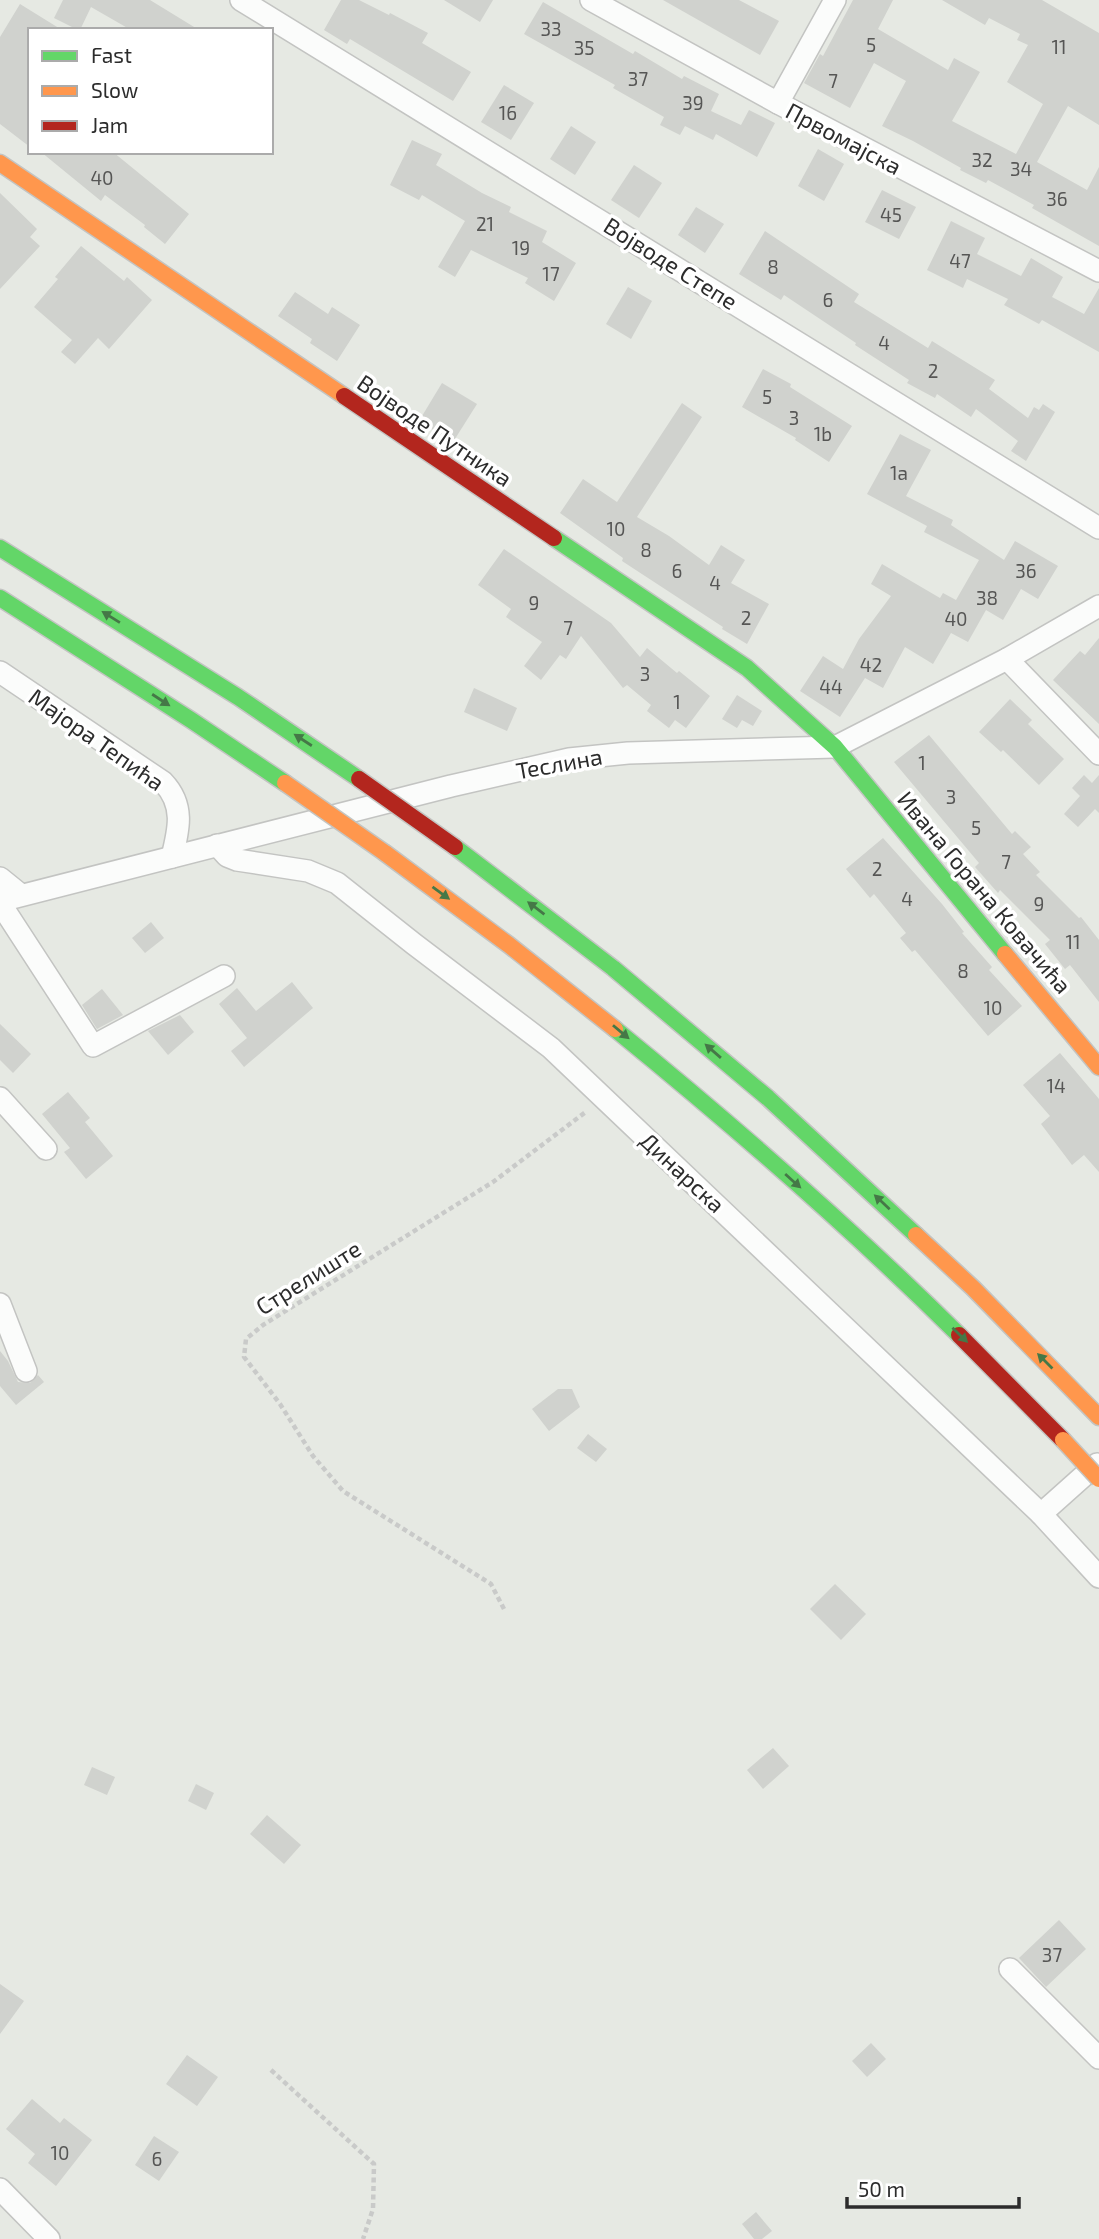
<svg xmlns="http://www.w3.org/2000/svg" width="1099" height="2239" font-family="'Exo 2',sans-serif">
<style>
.building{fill:#d0d2ce}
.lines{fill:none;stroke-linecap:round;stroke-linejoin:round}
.street-casing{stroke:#c3c4c2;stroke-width:24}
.fast-casing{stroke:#c3c4c2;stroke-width:19}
.slow-casing{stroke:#c3c4c2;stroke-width:19}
.jam-casing{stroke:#c3c4c2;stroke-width:19}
.path{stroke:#c9cac9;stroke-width:4.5;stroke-dasharray:5 3.5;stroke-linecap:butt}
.street{stroke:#fbfcfb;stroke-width:21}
.fast{stroke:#63d668;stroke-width:16}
.slow{stroke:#ff974d;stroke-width:16}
.jam{stroke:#b3261e;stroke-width:16}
.slow-bridge-casing{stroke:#c4c5c2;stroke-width:19;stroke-linecap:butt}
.jam-bridge-casing{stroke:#c4c5c2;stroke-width:19;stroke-linecap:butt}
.slow-bridge{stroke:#ff974d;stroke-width:16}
.jam-bridge{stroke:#b3261e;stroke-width:16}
.oneway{fill:#457847}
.labels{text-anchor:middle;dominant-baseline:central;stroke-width:7;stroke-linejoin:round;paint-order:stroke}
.number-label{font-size:19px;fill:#565655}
.street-label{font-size:23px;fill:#2c2c2c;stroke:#fff}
</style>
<rect width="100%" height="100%" fill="#e6e9e3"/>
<!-- building -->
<g class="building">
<polygon points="63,0 150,0 199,30 131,30 91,7 80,30 78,30 54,18"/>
<polygon points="341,0 359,0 389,15 390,13 428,33 422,43 471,72 453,101 350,39 347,44 324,30"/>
<polygon points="444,0 493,0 480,22"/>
<polygon points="663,0 739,0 779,21 760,55"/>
<polygon points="853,0 893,0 878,29 948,70 954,58 980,72 952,121 1016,154 1043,104 1007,82 1028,45 1017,40 1020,34 989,18 985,25 942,0 1042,0 1099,33 1099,125 1068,106 1037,162 1087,190 1099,167 1099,246 1032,208 1034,205 988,180 986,183 960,170 961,168 913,141 882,126 906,81 874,63 850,108 804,83 820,54 823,56"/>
<polygon points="543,2 633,54 635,51 682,79 684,76 719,94 711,111 741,125 749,110 775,123 757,157 716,134 713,140 685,126 680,135 660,125 664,117 613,88 615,85 524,34"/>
<polygon points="20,4 62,30 30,30 30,147 0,124 0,37"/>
<polygon points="504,85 534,103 511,140 481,122"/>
<polygon points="571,126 596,142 575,175 550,159"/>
<polygon points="412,140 442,154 436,165 482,193 511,207 509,212 547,231 542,242 576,263 554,301 525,283 528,278 471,250 455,277 438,267 465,221 422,195 419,200 390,185"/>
<polygon points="818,149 844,164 824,201 798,186"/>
<polygon points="41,152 113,152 189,214 165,244 144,227 145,225 105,195 101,201"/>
<polygon points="634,165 662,183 639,218 611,200"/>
<polygon points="882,190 916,207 899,239 865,222"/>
<polygon points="0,193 37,229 30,237 40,246 0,289"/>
<polygon points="696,207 724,224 705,253 678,235"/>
<polygon points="951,221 985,238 977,254 1021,276 1031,258 1063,277 1052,297 1084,314 1099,288 1099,352 1042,320 1039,324 1004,305 1008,299 967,279 963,288 927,270"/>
<polygon points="765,231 859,294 854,302 928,348 932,341 995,380 989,389 1028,418 1034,407 1039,410 1043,404 1055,412 1026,461 1011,451 1018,441 976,409 971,417 937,394 935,398 907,383 909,380 855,345 856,343 784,295 781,300 739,274"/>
<polygon points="81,246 124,281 127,277 152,300 109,349 98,338 75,364 61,352 72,340 34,307 58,279 55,277"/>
<polygon points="628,287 652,301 631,339 606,324"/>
<polygon points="295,292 328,314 332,307 360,325 337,361 310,343 312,339 278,316"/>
<polygon points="763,369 791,384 790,387 852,426 829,462 795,440 796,438 742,407"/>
<polygon points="442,383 477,404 453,442 419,421"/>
<polygon points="682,403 702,417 637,517 669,536 709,565 721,545 745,560 731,583 769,604 747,644 722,629 723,627 622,561 623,558 560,513 583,479 617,502"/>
<polygon points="900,434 931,450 906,496 953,520 951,525 1004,560 1015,541 1058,566 1038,599 1021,589 1003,620 986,610 968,642 951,633 933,664 905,647 883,688 865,678 840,717 800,691 823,656 843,669 859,639 891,596 871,584 882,564 940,598 943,593 956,600 979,560 924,532 927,526 867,494"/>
<polygon points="504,549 611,623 640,657 647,648 677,673 679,671 710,696 686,728 675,720 669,728 647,711 651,705 627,685 623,688 581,636 566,659 560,655 541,680 524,666 542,642 506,617 511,609 478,585"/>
<polygon points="1099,638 1099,724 1053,680 1080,651 1085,655"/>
<polygon points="474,688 517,708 507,731 464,712"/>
<polygon points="737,695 762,711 753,726 742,720 737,728 722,719"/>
<polygon points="1010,699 1032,720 1028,724 1064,759 1039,785 1003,750 1001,752 979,732"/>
<polygon points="929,735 1012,834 1015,831 1031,847 1023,854 1040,872 1036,875 1079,918 1081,917 1099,940 1099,1002 1070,965 1065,969 1045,944 1050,940 1000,890 998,893 975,867 979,863 894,762"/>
<polygon points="1084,775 1092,783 1099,775 1099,813 1095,809 1078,827 1064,814 1080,796 1072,788"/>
<polygon points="883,838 942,904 964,932 962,933 992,967 989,970 1022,1006 988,1036 915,950 912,952 900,938 906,933 874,894 870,898 846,869"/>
<polygon points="151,922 164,938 145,953 132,938"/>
<polygon points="292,982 313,1008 244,1067 231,1051 247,1038 219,1004 237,988 256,1011"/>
<polygon points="102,989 123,1015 97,1029 82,1005"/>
<polygon points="180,1015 194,1032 168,1055 148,1031"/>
<polygon points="0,1024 31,1054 13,1073 0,1060"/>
<polygon points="1060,1053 1099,1099 1099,1172 1084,1155 1072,1165 1041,1124 1050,1116 1023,1085"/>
<polygon points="68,1092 90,1118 85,1122 113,1156 86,1179 64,1152 70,1148 42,1114"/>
<polygon points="0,1351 8,1361 18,1382 30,1383 38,1375 44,1382 16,1405 0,1386"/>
<polygon points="558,1389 572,1389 580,1407 549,1431 532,1409"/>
<polygon points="588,1434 607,1449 596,1462 577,1448"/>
<polygon points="835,1584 866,1614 841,1640 810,1609"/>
<polygon points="773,1748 789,1766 763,1789 747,1770"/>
<polygon points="92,1767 115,1777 107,1795 84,1785"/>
<polygon points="196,1784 214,1793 206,1810 188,1801"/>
<polygon points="267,1815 301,1845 284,1864 250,1834"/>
<polygon points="1059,1920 1086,1949 1046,1987 1019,1958"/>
<polygon points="0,1984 24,2001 0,2034"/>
<polygon points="871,2043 886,2059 867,2077 852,2061"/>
<polygon points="187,2055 218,2077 197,2106 166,2084"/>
<polygon points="32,2099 60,2123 64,2118 92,2140 56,2186 28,2163 35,2154 6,2129"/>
<polygon points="154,2136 179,2152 159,2181 135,2165"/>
<polygon points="756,2212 772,2231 762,2239 754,2239 742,2224"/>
</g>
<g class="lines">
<defs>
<g id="street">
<polyline points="241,0 1099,528"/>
<polyline points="591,0 778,103 1099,271"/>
<polyline points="778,103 835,0"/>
<polyline points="1007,659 1099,754"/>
<path d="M0,672L163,782C185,805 179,829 172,857"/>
<polyline points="217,845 227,856 237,860 308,871 337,883 414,944 551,1048 1041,1514 1099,1577"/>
<polyline points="0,878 21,895"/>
<polyline points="0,901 451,786 569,759 628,753 835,747 1007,659 1099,606"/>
<polyline points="0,903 93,1046 224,976"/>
<polyline points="0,1098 46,1149"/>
<polyline points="0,1304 26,1371"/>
<polyline points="1041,1514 1097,1464"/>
<polyline points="1010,1969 1099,2058"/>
<polyline points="0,2189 49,2239"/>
</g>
<g id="fast">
<polyline points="554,538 747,668 835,747 1005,954"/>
<polyline points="0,548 238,697 359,779"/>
<polyline points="0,598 191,720 285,783"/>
<polyline points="455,847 613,968 768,1098 916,1235"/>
<path d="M615,1029C734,1126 850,1227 959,1335"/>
</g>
<g id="slow">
<polyline points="0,163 344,396"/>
<polyline points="385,853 509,945 615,1029"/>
<polyline points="1005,954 1099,1067"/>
<polyline points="916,1235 973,1288 1099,1417"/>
</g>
<g id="jam">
<polyline points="344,396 554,538"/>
<polyline points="959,1335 1063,1440"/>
</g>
</defs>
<!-- street casing -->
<use href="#street" class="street-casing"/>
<!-- fast casing -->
<use href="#fast" class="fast-casing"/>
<!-- slow casing -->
<use href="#slow" class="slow-casing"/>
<!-- jam casing -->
<use href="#jam" class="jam-casing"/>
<!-- path -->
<g class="path">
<polyline points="504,1609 491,1584 343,1491 313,1456 280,1404 244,1357 246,1339 263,1325 493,1182 587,1111"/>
<polyline points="271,2070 374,2164 373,2209 363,2239"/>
</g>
<!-- street -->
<use href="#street" class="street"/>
<!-- fast -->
<use href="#fast" class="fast"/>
<!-- slow -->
<use href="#slow" class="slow"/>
<!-- jam -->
<use href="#jam" class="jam"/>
<defs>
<g id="slow-bridge">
<polyline points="285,783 385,853"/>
<polyline points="1063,1440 1099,1479"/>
</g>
<polyline id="jam-bridge" points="359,779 455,847"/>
</defs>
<!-- slow-bridge casing -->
<use href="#slow-bridge" class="slow-bridge-casing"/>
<!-- jam-bridge casing -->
<use href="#jam-bridge" class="jam-bridge-casing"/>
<!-- slow-bridge -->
<use href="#slow-bridge" class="slow-bridge"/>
<!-- jam-bridge -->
<use href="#jam-bridge" class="jam-bridge"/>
</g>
<!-- one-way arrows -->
<defs><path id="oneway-solid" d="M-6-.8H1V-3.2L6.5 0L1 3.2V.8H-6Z" transform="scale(1.75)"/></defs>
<g class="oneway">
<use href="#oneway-solid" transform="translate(111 617) rotate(-148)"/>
<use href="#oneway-solid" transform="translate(161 700) rotate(33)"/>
<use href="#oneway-solid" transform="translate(303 740) rotate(-147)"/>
<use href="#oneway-solid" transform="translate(441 893) rotate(36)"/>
<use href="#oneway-solid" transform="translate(536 908) rotate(-143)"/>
<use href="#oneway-solid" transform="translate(621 1032) rotate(40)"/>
<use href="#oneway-solid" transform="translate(713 1051) rotate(-139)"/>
<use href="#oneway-solid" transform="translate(793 1181) rotate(42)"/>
<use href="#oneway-solid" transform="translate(882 1202) rotate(-137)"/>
<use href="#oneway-solid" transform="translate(960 1335) rotate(44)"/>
<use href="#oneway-solid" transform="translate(1045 1361) rotate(-135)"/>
</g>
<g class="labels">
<!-- number labels -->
<g class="number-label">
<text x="551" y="28">33</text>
<text x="871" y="44">5</text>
<text x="1059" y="46">11</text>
<text x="584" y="47">35</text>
<text x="638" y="78">37</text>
<text x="833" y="80">7</text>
<text x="693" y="102">39</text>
<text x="508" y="112">16</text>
<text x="982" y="159">32</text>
<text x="1021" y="168">34</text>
<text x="102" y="177">40</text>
<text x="1057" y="198">36</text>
<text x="891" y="214">45</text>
<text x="485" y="223">21</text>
<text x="521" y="247">19</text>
<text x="960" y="260">47</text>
<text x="773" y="266">8</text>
<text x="551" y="273">17</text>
<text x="828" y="299">6</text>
<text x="884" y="342">4</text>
<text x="933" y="370">2</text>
<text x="767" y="396">5</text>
<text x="794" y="417">3</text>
<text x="823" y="433">1b</text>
<text x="899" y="472">1a</text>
<text x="616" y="528">10</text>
<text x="646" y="549">8</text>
<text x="677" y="570">6</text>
<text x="1026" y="570">36</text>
<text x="715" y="582">4</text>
<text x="987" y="597">38</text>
<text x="534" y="602">9</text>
<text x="746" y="617">2</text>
<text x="956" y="618">40</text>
<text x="568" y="627">7</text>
<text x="871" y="664">42</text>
<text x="645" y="673">3</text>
<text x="831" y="686">44</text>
<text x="677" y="701">1</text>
<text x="922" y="762">1</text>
<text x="951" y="796">3</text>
<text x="976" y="827">5</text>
<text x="1006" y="861">7</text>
<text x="877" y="868">2</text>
<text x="907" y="898">4</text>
<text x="1039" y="903">9</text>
<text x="1073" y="941">11</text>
<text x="963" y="970">8</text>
<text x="993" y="1007">10</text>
<text x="1056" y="1085">14</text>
<text x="1052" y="1954">37</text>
<text x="60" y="2152">10</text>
<text x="157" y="2158">6</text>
</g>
<!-- street labels -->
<g class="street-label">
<text transform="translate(844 138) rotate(28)">Првомајска</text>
<text transform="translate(671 263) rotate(32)">Војводе Степе</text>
<text transform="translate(435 430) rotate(34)">Војводе Путника</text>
<text transform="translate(97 739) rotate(35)">Мајора Тепића</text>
<text transform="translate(559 763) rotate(-10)">Теслина</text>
<text transform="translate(985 892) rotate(50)">Ивана Горана Ковачића</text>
<text transform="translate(683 1172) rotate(43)">Динарска</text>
<text transform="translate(308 1277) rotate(-32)">Стрелиште</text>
</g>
</g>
<!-- legend -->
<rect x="28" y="28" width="245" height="126" fill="#ffffff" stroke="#ababab" stroke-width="2"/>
<rect x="42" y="51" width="35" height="10" fill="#63d668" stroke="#ababab" stroke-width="2"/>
<text x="91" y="63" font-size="21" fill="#2c2c2c">Fast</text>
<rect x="42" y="86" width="35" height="10" fill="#ff974d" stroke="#ababab" stroke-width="2"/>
<text x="91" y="98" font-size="21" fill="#2c2c2c">Slow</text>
<rect x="42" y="121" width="35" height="10" fill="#b3261e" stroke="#ababab" stroke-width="2"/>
<text x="91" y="133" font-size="21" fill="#2c2c2c">Jam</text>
<!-- scale -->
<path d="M847 2197v10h172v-10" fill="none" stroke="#2c2c2c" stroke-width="3.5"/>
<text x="858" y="2197" font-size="21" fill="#2c2c2c" stroke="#ffffff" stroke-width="5" paint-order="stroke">50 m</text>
</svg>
